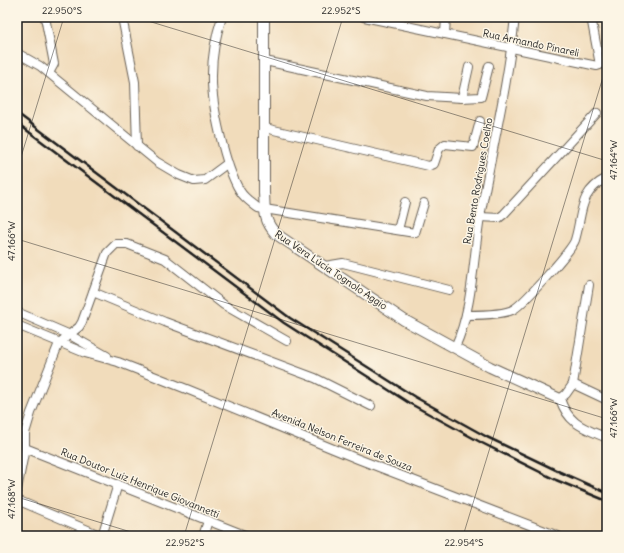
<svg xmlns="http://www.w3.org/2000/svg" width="624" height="553" font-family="Delius,sans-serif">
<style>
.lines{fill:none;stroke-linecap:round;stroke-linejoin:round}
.minor-casing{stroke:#675f54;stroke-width:10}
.tertiary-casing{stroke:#675f54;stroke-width:12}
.minor{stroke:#fff;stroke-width:8}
.tertiary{stroke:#fff;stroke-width:10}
.rail{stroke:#1c1c1c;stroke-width:2.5}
.ticks{fill:none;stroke:#1c1c1c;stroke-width:1;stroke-opacity:0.45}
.labels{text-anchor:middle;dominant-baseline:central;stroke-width:3;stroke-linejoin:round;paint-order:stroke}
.street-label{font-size:10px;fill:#1c1c1c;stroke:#fcf5e5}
.neatline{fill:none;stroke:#1c1c1c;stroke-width:1.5}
.ticks-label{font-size:10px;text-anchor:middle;fill:#1c1c1c}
</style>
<rect width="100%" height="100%" fill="#fcf5e5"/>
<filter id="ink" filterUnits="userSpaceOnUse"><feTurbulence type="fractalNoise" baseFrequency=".025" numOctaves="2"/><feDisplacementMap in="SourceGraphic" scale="8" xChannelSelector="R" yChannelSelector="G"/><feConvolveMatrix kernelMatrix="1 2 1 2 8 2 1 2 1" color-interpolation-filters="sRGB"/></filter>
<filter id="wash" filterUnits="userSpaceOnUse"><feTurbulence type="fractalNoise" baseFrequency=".012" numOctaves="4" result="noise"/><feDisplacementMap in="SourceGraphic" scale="16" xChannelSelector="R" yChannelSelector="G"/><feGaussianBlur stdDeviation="0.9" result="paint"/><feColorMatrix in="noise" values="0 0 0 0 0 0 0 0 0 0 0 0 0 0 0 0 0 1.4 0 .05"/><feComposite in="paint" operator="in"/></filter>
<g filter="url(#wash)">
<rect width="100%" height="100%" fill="#f1dcbb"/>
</g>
<g filter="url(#ink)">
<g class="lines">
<defs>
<g id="minor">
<polyline points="45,17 54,64 49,73"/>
<polyline points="122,17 135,82 137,146"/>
<path d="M222,17C216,35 212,56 212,75C211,103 225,167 240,191C244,198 252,203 258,208L415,233L424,203"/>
<polyline points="364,17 597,66 600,65 591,17"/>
<polyline points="445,34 446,17"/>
<polyline points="17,53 40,66 157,162 179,175 194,181 205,180 228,163"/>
<polyline points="265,61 427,96 462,98 481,97 489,66"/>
<polyline points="462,98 469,67"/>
<polyline points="265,128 429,166 434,164 439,149 445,144 473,147 480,121"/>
<polyline points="480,217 499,218 504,214 597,113"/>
<polyline points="398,230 405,202"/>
<polyline points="325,266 343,263 449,290"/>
<path d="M589,285L573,384L566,394L560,399C569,425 584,428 607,438"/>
<polyline points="93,292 165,322 315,378 371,406"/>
<polyline points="17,312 68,334 107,356"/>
<path d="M466,315C478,315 505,315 514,309C524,303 572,250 575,240C583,214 578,192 607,178"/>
<polyline points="17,325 85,353 118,362 189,390 358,459 558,536"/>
<path d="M455,347C473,309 473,258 480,217C492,150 508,84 515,17"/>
<polyline points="573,384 607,400"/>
<polyline points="25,448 247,536"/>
<polyline points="17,490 25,448 25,433 31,413 59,343 79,327 82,322 107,253 116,244 127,244 165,259 224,305 287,341"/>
<polyline points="17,500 102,536"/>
<polyline points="102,536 118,484"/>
<polyline points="203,536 208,521"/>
</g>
<path id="tertiary" d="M264,17V192C265,210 263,220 276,234L404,320L490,367L560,399"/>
</defs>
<!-- minor casing -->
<use href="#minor" class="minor-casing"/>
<!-- tertiary casing -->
<use href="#tertiary" class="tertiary-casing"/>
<!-- minor -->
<use href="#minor" class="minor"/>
<!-- tertiary -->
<use href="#tertiary" class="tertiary"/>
<!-- rail -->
<g class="rail">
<polyline points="17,113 290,318 415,397 487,437 560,472 607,493"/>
<polyline points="17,123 284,323 409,403 482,443 556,480 607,501"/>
</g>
</g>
</g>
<!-- ticks -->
<path class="ticks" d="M135,17L607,161M17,170L64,17M17,239L607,419M17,497L144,536M184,536L343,17M463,536L607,64"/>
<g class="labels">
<!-- street labels -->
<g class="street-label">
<text transform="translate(531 43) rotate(12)">Rua Armando Pinareli</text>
<text transform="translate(478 181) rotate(-80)">Rua Bento Rodrigues Coelho</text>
<text transform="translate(331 270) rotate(34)">Rua Vera Lúcia Tognolo Aggio</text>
<text transform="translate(342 440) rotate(22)">Avenida Nelson Ferreira de Souza</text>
<text transform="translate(140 483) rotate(22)">Rua Doutor Luiz Henrique Giovannetti</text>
</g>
</g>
<!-- margin -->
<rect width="624" height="553" fill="none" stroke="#fcf5e5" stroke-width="44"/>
<rect x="22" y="22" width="580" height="509" class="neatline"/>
<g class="ticks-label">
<text x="62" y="14">22.950°S</text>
<text x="341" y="14">22.952°S</text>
<text transform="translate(613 160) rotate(-90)" y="4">47.164°W</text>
<text transform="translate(11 241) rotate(-90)" y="4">47.166°W</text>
<text transform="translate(613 418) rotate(-90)" y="4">47.166°W</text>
<text transform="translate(11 499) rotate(-90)" y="4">47.168°W</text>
<text x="185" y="546">22.952°S</text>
<text x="464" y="546">22.954°S</text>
</g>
</svg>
